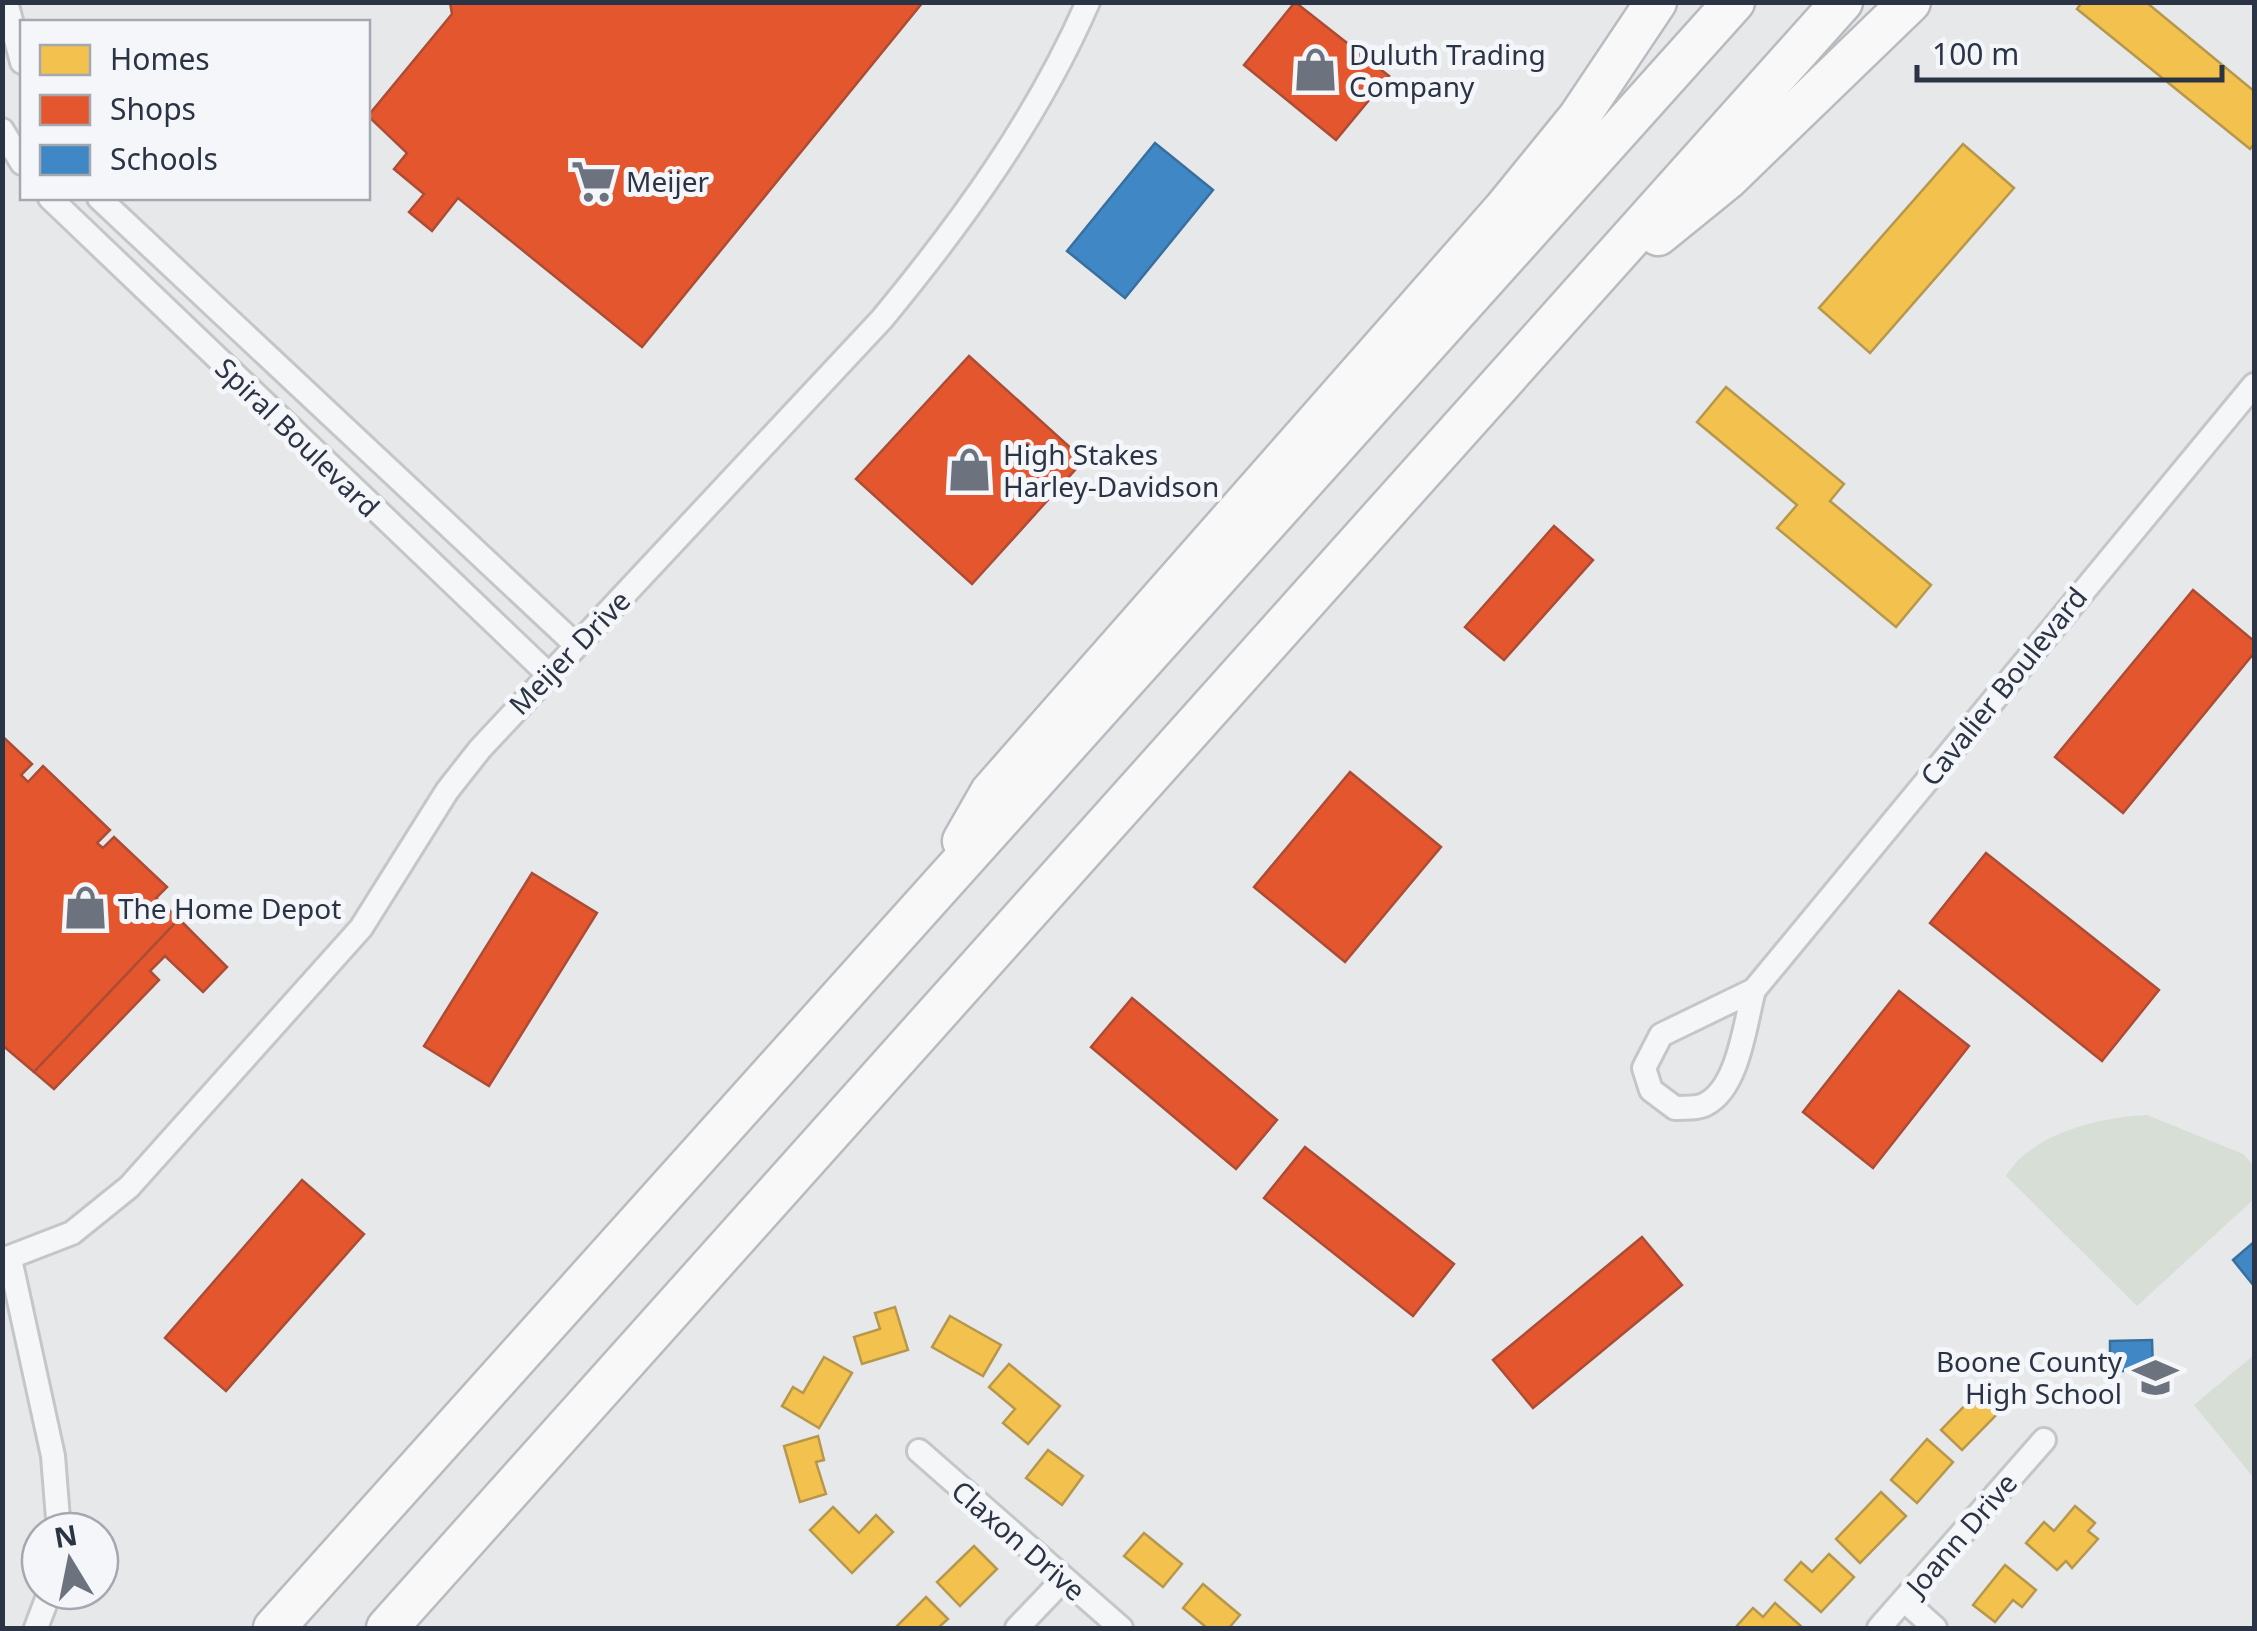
<svg xmlns="http://www.w3.org/2000/svg" width="2257" height="1631" font-family="'Noto Sans',sans-serif">
<style>
.green{fill:#d6ded6}
.homes{fill:#f2c14e;stroke:#b6974b;stroke-width:2.5}
.shops{fill:#e4572e;stroke:#ac4c35;stroke-width:2.5}
.schools{fill:#3f88c5;stroke:#396f9f;stroke-width:2.5}
.lines{fill:none;stroke-linecap:round;stroke-linejoin:round}
.street-casing{stroke:#c4c6c8;stroke-width:28}
.highway-casing{stroke:#b8bbbf;stroke-width:45}
.street{stroke:#f5f6f7;stroke-width:22}
.highway{stroke:#f8f8f8;stroke-width:40}
.labels{text-anchor:middle;dominant-baseline:central;stroke-width:10;stroke-linejoin:round;paint-order:stroke}
.poi-label{font-size:28px;fill:#2b3445;stroke:#f4f6f9;text-anchor:start}
.street-label{font-size:28px;fill:#2b3445;stroke:#f4f6f9}
</style>
<rect width="100%" height="100%" fill="#e6e8ea"/>
<!-- green -->
<g class="green">
<path d="M2147,1115L2243,1154L2254,1166V1199L2137,1306L2006,1176C2031,1133 2102,1117 2147,1115Z"/>
<polygon points="2254,1355 2254,1478 2194,1405"/>
</g>
<!-- homes -->
<g class="homes">
<polygon points="2082,2 2146,2 2254,91 2254,144 2250,149 2077,9"/>
<polygon points="1963,144 2014,188 1870,353 1819,308"/>
<polygon points="1726,387 1844,484 1830,501 1931,585 1896,627 1777,528 1797,505 1697,422"/>
<polygon points="895,1307 908,1350 862,1364 854,1337 880,1329 875,1313"/>
<polygon points="950,1316 1001,1345 983,1376 932,1347"/>
<polygon points="824,1357 852,1373 819,1428 782,1406 793,1387 803,1393"/>
<polygon points="1009,1364 1060,1406 1028,1444 1003,1423 1015,1409 989,1387"/>
<polygon points="1980,1390 2001,1410 1962,1450 1941,1430"/>
<polygon points="818,1436 824,1460 816,1462 826,1494 800,1502 784,1446"/>
<polygon points="1927,1439 1953,1462 1917,1503 1891,1480"/>
<polygon points="1048,1450 1083,1476 1062,1505 1026,1478"/>
<polygon points="1881,1492 1906,1516 1860,1563 1836,1539"/>
<polygon points="2075,1506 2095,1523 2088,1531 2098,1539 2072,1568 2066,1561 2057,1570 2026,1543 2044,1522 2054,1531"/>
<polygon points="833,1507 859,1533 876,1515 893,1532 852,1573 810,1530"/>
<polygon points="1144,1533 1182,1564 1163,1587 1124,1556"/>
<polygon points="974,1546 997,1569 960,1606 937,1582"/>
<polygon points="1829,1554 1854,1577 1821,1612 1785,1580 1801,1562 1812,1572"/>
<polygon points="2005,1565 2036,1590 2022,1607 2013,1600 1995,1622 1973,1605"/>
<polygon points="1203,1584 1240,1615 1229,1628 1207,1628 1183,1608"/>
<polygon points="926,1597 948,1619 938,1628 895,1628"/>
<polygon points="1775,1603 1803,1628 1735,1628 1753,1608 1763,1617"/>
</g>
<!-- shops -->
<g class="shops">
<polygon points="450,2 923,2 642,347 458,198 432,231 409,212 424,194 394,169 407,153 368,116 452,14"/>
<polygon points="1295,2 1389,76 1336,140 1244,65"/>
<polygon points="969,356 1084,460 972,584 856,479"/>
<polygon points="1554,526 1593,560 1504,660 1465,627"/>
<polygon points="2193,590 2254,641 2254,653 2123,813 2055,757"/>
<polygon points="2,736 32,764 21,775 28,782 43,766 110,830 97,843 103,848 114,837 167,887 156,898 179,919 34,1072 2,1045"/>
<polygon points="1350,772 1441,847 1345,962 1254,887"/>
<polygon points="1986,853 2159,990 2102,1061 1930,923"/>
<polygon points="532,873 597,913 489,1086 424,1046"/>
<polygon points="179,919 227,967 203,992 165,956 150,971 159,980 54,1089 34,1072"/>
<polygon points="1899,991 1969,1046 1873,1168 1803,1112"/>
<polygon points="1132,998 1277,1120 1236,1169 1091,1047"/>
<polygon points="1305,1147 1454,1264 1413,1316 1264,1198"/>
<polygon points="302,1180 364,1234 226,1391 165,1338"/>
<polygon points="1642,1237 1682,1285 1533,1408 1493,1360"/>
</g>
<!-- schools -->
<g class="schools">
<polygon points="1155,143 1213,190 1125,298 1067,251"/>
<polygon points="2254,1242 2254,1286 2233,1260"/>
<polygon points="2152,1340 2153,1371 2110,1371 2110,1341"/>
</g>
<g class="lines">
<defs>
<g id="street">
<polyline points="6,2 22,62"/>
<polyline points="2,130 22,163"/>
<polyline points="50,198 548,674"/>
<polyline points="99,198 575,644"/>
<path d="M1754,990L1661,1035L1644,1068L1651,1090L1675,1108C1684,1107 1698,1109 1706,1104C1739,1087 1745,1022 1754,990L2254,385"/>
<polyline points="10,1259 53,1456 59,1531"/>
<path d="M2,1260L72,1233L129,1187L361,928L447,791L480,749L882,319C962,222 1037,119 1088,2"/>
<polyline points="919,1451 1121,1628"/>
<polyline points="1904,1600 1935,1628"/>
<polyline points="36,1628 50,1591"/>
<polyline points="1017,1628 1063,1580"/>
<polyline points="1879,1628 2044,1440"/>
</g>
<g id="highway">
<polyline points="1658,235 1727,179 1910,2"/>
<polyline points="963,841 991,792 1505,208 1579,117 1656,2"/>
<polyline points="274,1628 1734,2"/>
<polyline points="387,1628 1842,2"/>
</g>
</defs>
<!-- street casing -->
<use href="#street" class="street-casing"/>
<!-- highway casing -->
<use href="#highway" class="highway-casing"/>
<!-- street -->
<use href="#street" class="street"/>
<!-- highway -->
<use href="#highway" class="highway"/>
</g>
<!-- icons -->
<defs>
<symbol id="shop-bare" viewBox="-9 -9 18 18"><path d="M-5-2.5h2.3a2.7 3.5 0 0 1 5.4 0H5L5.5 6h-11ZM-1.5-2.5h3a1.5 2.3 0 0 0-3 0Z" fill="#6c737f" stroke="#f4f6f9" stroke-width="2.5" paint-order="stroke"/></symbol>
<symbol id="supermarket-bare" viewBox="-9 -9 18 18"><path d="M-6-5.5h2.5l.6 2H6L4.5 2H-2.5L-4.4-4H-6ZM-1.5 3.2a1.3 1.3 0 1 0 .1 0ZM3 3.2a1.3 1.3 0 1 0 .1 0Z" fill="#6c737f" stroke="#f4f6f9" stroke-width="2.5" paint-order="stroke"/></symbol>
<symbol id="school-bare" viewBox="-9 -9 18 18"><path d="M0-5L7-2L0 1L-7-2ZM-4 1L0 2.5L4 1V4Q0 6-4 4Z" fill="#6c737f" stroke="#f4f6f9" stroke-width="2.5" paint-order="stroke"/></symbol>
</defs>
<g fill-rule="evenodd">
<use href="#shop-bare" x="1284" y="38" width="63" height="63"/>
<use href="#supermarket-bare" x="562" y="150" width="63" height="63"/>
<use href="#shop-bare" x="938" y="438" width="63" height="63"/>
<use href="#shop-bare" x="54" y="876" width="63" height="63"/>
<use href="#school-bare" x="2124" y="1346" width="63" height="63"/>
</g>
<g class="labels">
<!-- poi labels -->
<g class="poi-label">
<text x="1349" y="54">Duluth Trading<tspan x="1349" dy="32">Company</tspan></text>
<text x="626" y="181">Meijer</text>
<text x="1003" y="454">High Stakes<tspan x="1003" dy="32">Harley-Davidson</tspan></text>
<text x="118" y="908">The Home Depot</text>
<text x="2122" y="1361" text-anchor="end">Boone County<tspan x="2122" dy="32">High School</tspan></text>
</g>
<!-- street labels -->
<g class="street-label">
<text transform="translate(298 437) rotate(44)">Spiral Boulevard</text>
<text transform="translate(569 652) rotate(-46)">Meijer Drive</text>
<text transform="translate(2003 686) rotate(-51)">Cavalier Boulevard</text>
<text transform="translate(1961 1534) rotate(-49)">Joann Drive</text>
<text transform="translate(1019 1540) rotate(41)">Claxon Drive</text>
</g>
</g>
<!-- border -->
<rect width="2257" height="1631" fill="none" stroke="#2b3445" stroke-width="10"/>
<!-- legend -->
<rect x="20" y="20" width="350" height="180" fill="#f4f6f9" stroke="#a4a8b1" stroke-width="2.5"/>
<rect x="40" y="45" width="50" height="30" fill="#f2c14e" stroke="#a4a8b1" stroke-width="2.5"/>
<text x="110" y="70" font-size="30" fill="#2b3445">Homes</text>
<rect x="40" y="95" width="50" height="30" fill="#e4572e" stroke="#a4a8b1" stroke-width="2.5"/>
<text x="110" y="120" font-size="30" fill="#2b3445">Shops</text>
<rect x="40" y="145" width="50" height="30" fill="#3f88c5" stroke="#a4a8b1" stroke-width="2.5"/>
<text x="110" y="170" font-size="30" fill="#2b3445">Schools</text>
<!-- north arrow -->
<g transform="translate(70 1561) rotate(350)"><circle r="48" fill="#f4f6f9" stroke="#a4a8b1" stroke-width="2.5"/>
<path d="M0-8L18 38L0 25L-18 38Z" fill="#6c737f"/>
<text y="-15" font-size="28" font-weight="bold" text-anchor="middle" fill="#2b3445">N</text>
</g>
<!-- scale -->
<path d="M1917 65v15h305v-15" fill="none" stroke="#2b3445" stroke-width="5"/>
<text x="1932" y="65" font-size="30" fill="#2b3445" stroke="#f4f6f9" stroke-width="8" paint-order="stroke">100 m</text>
</svg>
